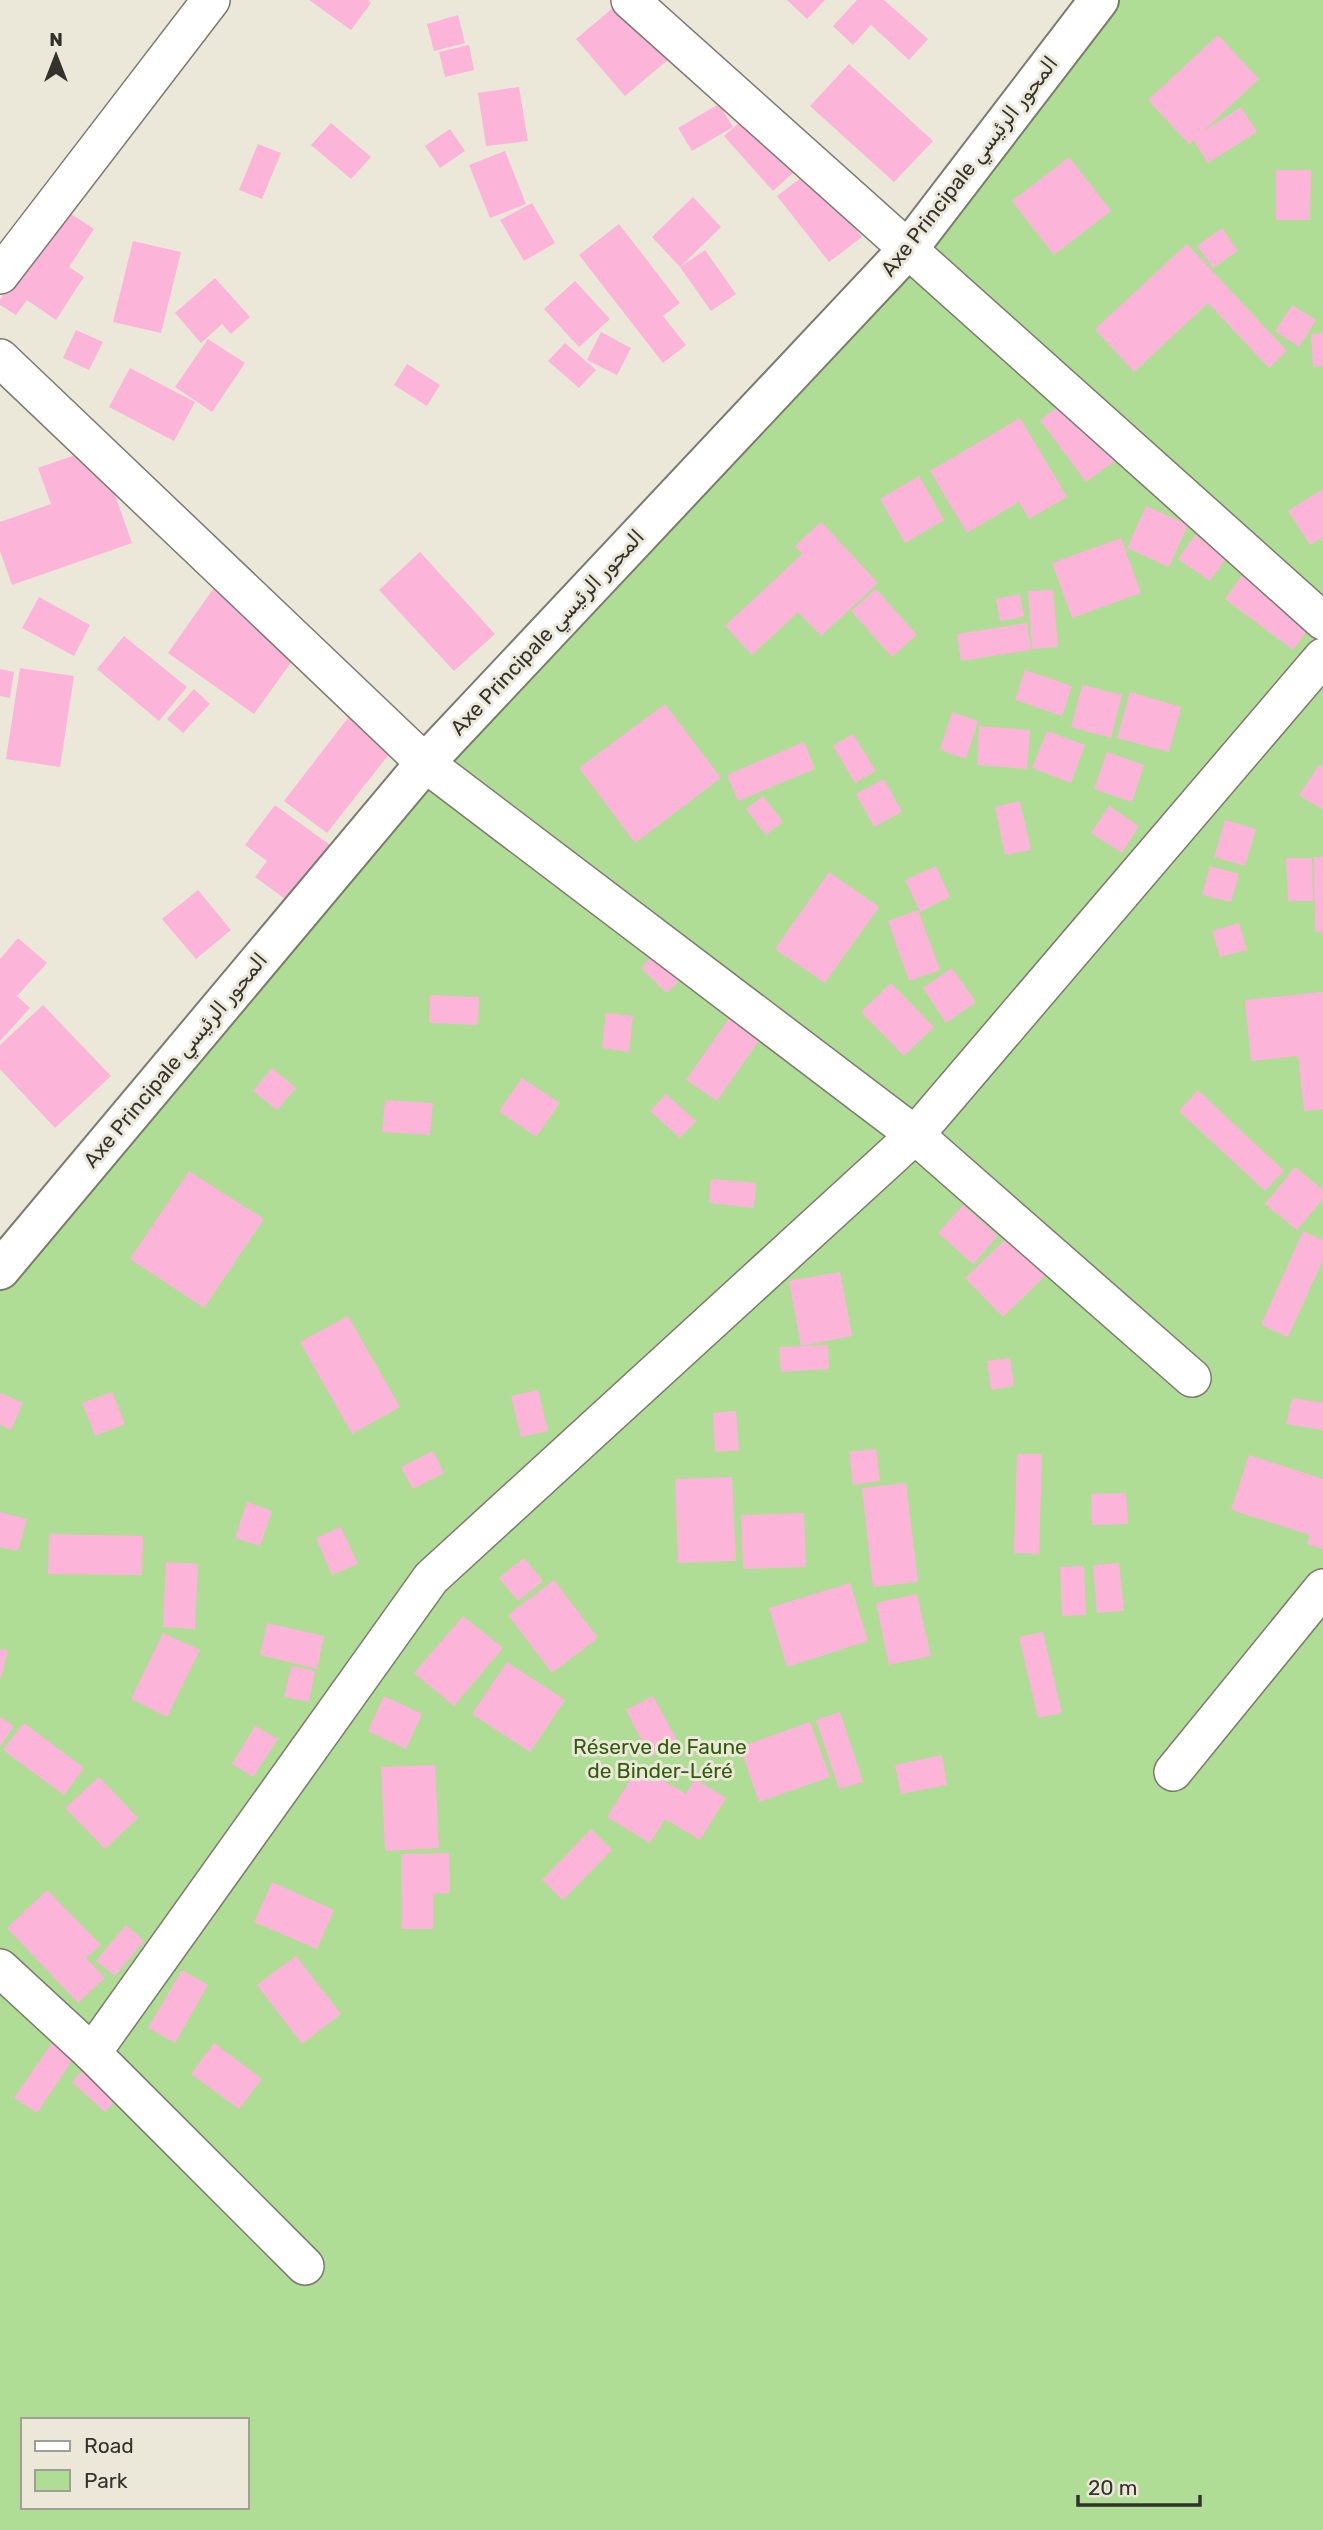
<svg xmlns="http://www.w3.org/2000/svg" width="1323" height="2530" font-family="Rubik,Cairo,sans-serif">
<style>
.green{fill:#afdd95;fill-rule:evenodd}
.building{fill:#fdb4d9}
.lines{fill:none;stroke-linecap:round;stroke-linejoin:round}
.minor-casing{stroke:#7d7a6e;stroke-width:40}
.primary-casing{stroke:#7d7a6e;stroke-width:42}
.minor{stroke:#fff;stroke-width:37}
.primary{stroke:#fff;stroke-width:38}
.labels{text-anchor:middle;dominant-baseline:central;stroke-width:6;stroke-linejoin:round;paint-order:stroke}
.street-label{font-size:21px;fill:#33322c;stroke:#ebe8da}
.park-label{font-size:21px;fill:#305c08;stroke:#ebe8da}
</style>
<rect width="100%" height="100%" fill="#ebe8da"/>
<!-- green -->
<path class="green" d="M1099,0H1323V2530H0V1270L909,248ZM23,2420H247V2507H23Z"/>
<!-- building -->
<g class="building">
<polygon points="309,0 368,0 371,3 351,30"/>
<polygon points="787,0 825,0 807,19"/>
<polygon points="857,0 884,0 928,39 909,60 871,25 853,45 833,26"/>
<polygon points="620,2 669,59 625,96 576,39"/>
<polygon points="458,15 465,43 434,51 427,24"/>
<polygon points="1218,35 1259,79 1202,132 1241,107 1257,132 1208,163 1193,140 1189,144 1148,100"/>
<polygon points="469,45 474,70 445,77 439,52"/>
<polygon points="849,64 933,141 894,182 810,106"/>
<polygon points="519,87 528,141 486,146 478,93"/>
<polygon points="719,104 733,127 692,151 678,128"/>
<polygon points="754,110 802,165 773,191 724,136"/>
<polygon points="331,123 371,157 351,179 311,145"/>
<polygon points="450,129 465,151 440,168 425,146"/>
<polygon points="258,144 281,153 262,199 239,190"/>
<polygon points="505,151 526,204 490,218 469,165"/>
<polygon points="1069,157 1111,211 1054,255 1012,201"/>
<polygon points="1276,170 1311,170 1310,220 1276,220"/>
<polygon points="810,171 862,237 829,262 777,196"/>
<polygon points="693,197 721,227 680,267 652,237"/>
<polygon points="532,203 555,243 524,261 500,220"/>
<polygon points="62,208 94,229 69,267 84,277 56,320 27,300 16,315 0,305 0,300"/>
<polygon points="619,224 680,303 663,316 686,345 663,363 579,255"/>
<polygon points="1222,228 1238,251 1213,268 1197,246"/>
<polygon points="133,241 181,252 161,333 113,322"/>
<polygon points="1187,244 1287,351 1269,368 1208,303 1134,372 1095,329"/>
<polygon points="705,250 736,294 711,311 680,267"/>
<polygon points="215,278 250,317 231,334 222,324 201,343 175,313"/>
<polygon points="575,281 610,319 579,347 544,309"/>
<polygon points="1292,305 1316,320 1299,347 1275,331"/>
<polygon points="76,330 103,342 89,370 63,358"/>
<polygon points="601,332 631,348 617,375 587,360"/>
<polygon points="1323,333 1323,366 1313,367 1311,334"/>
<polygon points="208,339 245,363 212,412 175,387"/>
<polygon points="565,343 596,370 579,388 548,361"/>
<polygon points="407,364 440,385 427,406 394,385"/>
<polygon points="130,368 195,402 174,441 109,407"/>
<polygon points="1081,390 1127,452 1086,482 1040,420"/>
<polygon points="1020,418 1067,497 1029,519 1019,502 967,533 930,471"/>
<polygon points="98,447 132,543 12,585 0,551 0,522 51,504 38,468"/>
<polygon points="919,476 944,520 905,543 880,499"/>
<polygon points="1323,489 1323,537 1310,545 1288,511"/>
<polygon points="1146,506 1188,525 1169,567 1127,548"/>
<polygon points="821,522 878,583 821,636 798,612 752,655 725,626 802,554 795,546"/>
<polygon points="1195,535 1227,557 1210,581 1178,559"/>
<polygon points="1121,538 1141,593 1072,618 1052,563"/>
<polygon points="420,552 495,634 454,671 379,590"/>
<polygon points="1244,573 1312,624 1293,650 1225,599"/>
<polygon points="218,582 305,643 254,714 168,653"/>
<polygon points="876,589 917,635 892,657 851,611"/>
<polygon points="1053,590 1058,647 1032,649 1028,591"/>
<polygon points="1020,594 1024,617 1000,621 996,599"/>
<polygon points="39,597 90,625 74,656 22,628"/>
<polygon points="1027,623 1031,650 961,661 957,634"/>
<polygon points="124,636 187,687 159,721 97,669"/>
<polygon points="20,668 74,676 60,767 6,759"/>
<polygon points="0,669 14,672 10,698 0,696"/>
<polygon points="1025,670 1072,686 1062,716 1015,700"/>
<polygon points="1082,685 1122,695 1111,738 1071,727"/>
<polygon points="194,689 210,704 183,733 167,719"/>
<polygon points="1130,692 1181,707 1169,752 1117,738"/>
<polygon points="665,704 721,778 635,843 579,768"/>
<polygon points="354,710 397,744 327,833 284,801"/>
<polygon points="952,712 978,721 966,759 940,750"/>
<polygon points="979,726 1030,730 1027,769 977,765"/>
<polygon points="1047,731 1085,745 1071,783 1032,768"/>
<polygon points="853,734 876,771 855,783 833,746"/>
<polygon points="804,742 815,769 738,801 727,775"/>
<polygon points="1107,752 1144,765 1132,802 1094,789"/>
<polygon points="1319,765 1323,767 1323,810 1299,795"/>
<polygon points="884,779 902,812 874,827 856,794"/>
<polygon points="763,796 783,822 766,835 746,809"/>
<polygon points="1020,801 1031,850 1005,855 995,807"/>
<polygon points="275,805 334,848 292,904 255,877 267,861 245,845"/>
<polygon points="1109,806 1139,826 1122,853 1091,833"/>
<polygon points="1225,820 1256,829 1245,866 1214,857"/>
<polygon points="1314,857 1323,857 1323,932 1315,932"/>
<polygon points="1286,858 1312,858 1313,901 1288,901"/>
<polygon points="936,866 950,897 920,912 905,880"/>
<polygon points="1210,866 1239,874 1231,902 1202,895"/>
<polygon points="829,872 879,907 825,983 775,949"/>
<polygon points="198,890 231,930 196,959 162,919"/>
<polygon points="918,910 940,970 909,981 888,921"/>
<polygon points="1239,923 1247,950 1220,957 1212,931"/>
<polygon points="18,938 47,963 17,996 30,1008 0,1041 0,959"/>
<polygon points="658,951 684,976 667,993 641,968"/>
<polygon points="952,968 976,1002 946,1023 923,988"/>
<polygon points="891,983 934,1027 904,1056 861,1012"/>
<polygon points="1323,992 1323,1109 1304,1111 1298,1056 1251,1061 1245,1000"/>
<polygon points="430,995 479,997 478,1025 429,1023"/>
<polygon points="43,1005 111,1076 55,1128 0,1069 0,1045"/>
<polygon points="606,1013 633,1016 629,1052 602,1048"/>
<polygon points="729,1018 760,1039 717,1101 686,1080"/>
<polygon points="272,1068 296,1088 277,1110 253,1091"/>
<polygon points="522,1078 560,1103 536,1137 499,1111"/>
<polygon points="1198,1090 1284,1171 1265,1191 1179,1111"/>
<polygon points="666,1094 696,1121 680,1138 650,1111"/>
<polygon points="385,1100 433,1103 430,1135 382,1132"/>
<polygon points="1295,1167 1323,1190 1323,1199 1297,1230 1265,1204"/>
<polygon points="189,1171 264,1219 204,1308 130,1259"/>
<polygon points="711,1179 756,1183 754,1208 709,1203"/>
<polygon points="963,1205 998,1236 973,1264 938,1233"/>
<polygon points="1303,1231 1323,1240 1323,1260 1288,1337 1261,1325"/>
<polygon points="1008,1237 1045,1276 1003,1317 965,1278"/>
<polygon points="840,1272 852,1336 801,1346 789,1281"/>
<polygon points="348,1316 400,1407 352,1434 300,1342"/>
<polygon points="828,1345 829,1369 781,1372 779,1347"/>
<polygon points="1010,1358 1014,1386 991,1390 987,1361"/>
<polygon points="538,1390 548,1431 521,1437 511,1396"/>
<polygon points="112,1392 125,1424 95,1436 82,1403"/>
<polygon points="0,1393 23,1403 11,1430 0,1425"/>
<polygon points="1292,1398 1323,1403 1323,1430 1286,1424"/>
<polygon points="736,1411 739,1450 715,1452 713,1413"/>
<polygon points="876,1449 880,1481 853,1485 849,1452"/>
<polygon points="433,1451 444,1473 413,1489 401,1467"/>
<polygon points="1017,1454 1042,1454 1039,1554 1014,1553"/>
<polygon points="1249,1455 1323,1479 1323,1549 1307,1544 1310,1535 1231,1510"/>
<polygon points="732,1477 736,1561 678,1563 675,1479"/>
<polygon points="906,1483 918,1582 873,1587 862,1488"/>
<polygon points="1126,1493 1128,1524 1092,1525 1091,1494"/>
<polygon points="247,1502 272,1511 260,1546 235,1538"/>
<polygon points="0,1512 27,1519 18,1551 0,1547"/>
<polygon points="804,1513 806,1567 743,1569 741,1515"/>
<polygon points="341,1527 358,1564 332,1575 316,1538"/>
<polygon points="49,1534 143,1536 142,1575 48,1574"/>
<polygon points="524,1558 543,1581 518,1601 499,1578"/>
<polygon points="166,1562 198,1564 195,1629 163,1627"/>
<polygon points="1119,1563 1124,1611 1097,1613 1093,1565"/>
<polygon points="1084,1566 1086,1615 1062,1616 1060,1567"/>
<polygon points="554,1580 598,1638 552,1673 508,1615"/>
<polygon points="850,1583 868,1641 787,1667 769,1608"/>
<polygon points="917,1594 931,1656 889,1665 876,1603"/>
<polygon points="463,1616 503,1648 454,1706 414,1673"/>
<polygon points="267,1623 324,1636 317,1669 260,1655"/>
<polygon points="1043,1632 1062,1713 1038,1718 1019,1637"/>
<polygon points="163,1633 200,1650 167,1717 131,1699"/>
<polygon points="0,1649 8,1650 1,1678 0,1678"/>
<polygon points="507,1662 565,1700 530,1752 472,1714"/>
<polygon points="291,1666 315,1671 309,1702 284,1697"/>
<polygon points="384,1696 422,1714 406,1749 368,1731"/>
<polygon points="653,1696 678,1742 650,1757 626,1710"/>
<polygon points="840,1712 863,1782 839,1789 816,1720"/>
<polygon points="0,1717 14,1726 0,1747"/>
<polygon points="810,1722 830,1777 759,1802 740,1747"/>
<polygon points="24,1723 84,1768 64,1795 3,1750"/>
<polygon points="255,1726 278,1739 253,1777 232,1764"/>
<polygon points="942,1755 947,1785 901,1794 895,1765"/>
<polygon points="435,1765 439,1848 385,1851 381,1767"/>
<polygon points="639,1766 686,1794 695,1779 726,1798 700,1840 665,1819 650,1843 607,1817"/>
<polygon points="99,1777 138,1818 105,1849 65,1808"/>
<polygon points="591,1829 612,1850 563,1900 542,1880"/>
<polygon points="449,1853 450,1893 433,1894 433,1929 402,1929 401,1854"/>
<polygon points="272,1882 334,1910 317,1949 254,1922"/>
<polygon points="47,1890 101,1945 86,1958 105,1978 78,2003 7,1928"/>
<polygon points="126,1925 144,1941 115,1976 96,1961"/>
<polygon points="296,1956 341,2014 302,2044 257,1985"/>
<polygon points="182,1970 208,1985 175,2043 148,2028"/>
<polygon points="54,2040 76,2055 37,2113 14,2098"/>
<polygon points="214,2043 262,2079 239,2109 191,2074"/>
<polygon points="89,2064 123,2093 105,2112 72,2082"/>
</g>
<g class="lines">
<defs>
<g id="minor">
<polyline points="630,0 1323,621"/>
<polyline points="0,275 211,0"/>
<polyline points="0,358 425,763 915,1135 1192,1378"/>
<polyline points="1173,1772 1323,1588"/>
<polyline points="0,1968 92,2053 305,2266"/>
<polyline points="92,2053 431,1578 915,1135 1323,657"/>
</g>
<polyline id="primary" points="0,1270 425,763 909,248 1099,0"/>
</defs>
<!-- minor casing -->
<use href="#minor" class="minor-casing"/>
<!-- primary casing -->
<use href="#primary" class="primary-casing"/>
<!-- minor -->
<use href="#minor" class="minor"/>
<!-- primary -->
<use href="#primary" class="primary"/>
</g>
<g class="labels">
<!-- street labels -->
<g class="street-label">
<text transform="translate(969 166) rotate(-52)">Axe Principale المحور الرئيسي</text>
<text transform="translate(547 632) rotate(-47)">Axe Principale المحور الرئيسي</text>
<text transform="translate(175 1060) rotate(-50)">Axe Principale المحور الرئيسي</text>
</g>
<!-- park labels -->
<g class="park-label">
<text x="660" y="1746">Réserve de Faune<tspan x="660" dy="24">de Binder-Léré</tspan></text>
</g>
</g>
<!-- legend -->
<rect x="21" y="2418" width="228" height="91" fill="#ebe8da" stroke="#a19f94" stroke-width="2"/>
<rect x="35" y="2441" width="35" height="10" fill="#ffffff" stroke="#a19f94" stroke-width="2"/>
<text x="84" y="2453" font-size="21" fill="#33322c">Road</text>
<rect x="35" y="2470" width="35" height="21" fill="#afdd95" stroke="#a19f94" stroke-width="2"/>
<text x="84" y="2488" font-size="21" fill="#33322c">Park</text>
<!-- north arrow -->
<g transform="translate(56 56)" stroke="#ebe8da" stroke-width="5" paint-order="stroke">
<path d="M0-5L12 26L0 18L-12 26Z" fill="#33322c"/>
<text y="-10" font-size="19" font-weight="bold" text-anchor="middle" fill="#33322c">N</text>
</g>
<!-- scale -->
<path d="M1078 2495v10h122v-10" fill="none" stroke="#33322c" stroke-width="3.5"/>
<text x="1088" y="2495" font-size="21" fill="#33322c" stroke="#ebe8da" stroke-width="5" paint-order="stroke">20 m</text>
</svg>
